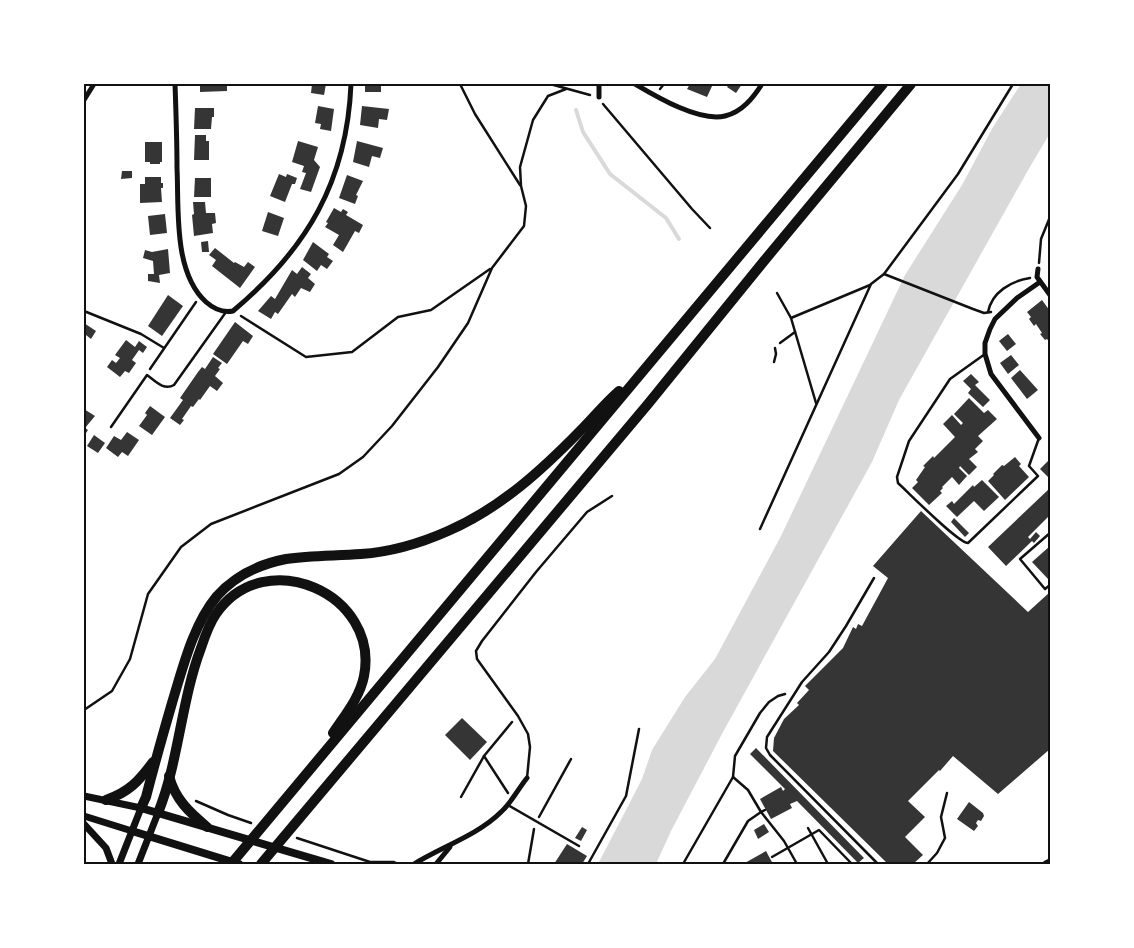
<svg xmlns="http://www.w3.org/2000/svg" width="1134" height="948" font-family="'Fira Sans',sans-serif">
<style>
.water{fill:#d9d9d9}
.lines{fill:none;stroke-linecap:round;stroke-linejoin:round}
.stream{stroke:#d9d9d9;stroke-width:4}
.building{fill:#353535}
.path{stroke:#111;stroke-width:2.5}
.service{stroke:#111;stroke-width:2.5}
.minor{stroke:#111;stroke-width:5}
.tertiary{stroke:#111;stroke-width:7}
.secondary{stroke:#111;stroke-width:8}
.motorway{stroke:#111;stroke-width:10}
.neatline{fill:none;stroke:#111;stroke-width:2}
</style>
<rect width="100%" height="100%" fill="#fff"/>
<!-- water -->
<polygon class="water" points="1021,84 1050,84 1050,133 1027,172 899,400 872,462 723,732 671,831 656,864 598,864 642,779 652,750 685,697 715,659 781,536 905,275 962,185 993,127"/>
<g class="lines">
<!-- stream -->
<polyline class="stream" points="576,110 583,132 610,174 666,218 679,239"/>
</g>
<!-- building -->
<g class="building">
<polygon points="200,84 227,84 227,91 200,92"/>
<polygon points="312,84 326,84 324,95 311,93"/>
<polygon points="365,84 387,84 387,86 381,86 381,92 365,92"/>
<polygon points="690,84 713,84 707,97 687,89"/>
<polygon points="729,84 742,84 736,93 727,87"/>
<polygon points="318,106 334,109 331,131 320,129 321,124 315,123"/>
<polygon points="362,106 389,109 387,120 379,119 378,128 360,125"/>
<polygon points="195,108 214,108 214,117 212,117 211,129 194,129"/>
<polygon points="195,135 206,135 206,141 209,141 209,160 194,160"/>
<polygon points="298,141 318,147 314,160 320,167 311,192 300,189 306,173 302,172 304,166 292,162"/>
<polygon points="357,141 383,148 380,158 372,156 369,167 353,162"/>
<polygon points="145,142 162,142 162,162 160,162 160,164 150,164 150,162 145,162"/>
<polygon points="122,171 132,171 132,178 121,179"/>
<polygon points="279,174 286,177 287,174 297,178 295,184 292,184 285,202 270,196"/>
<polygon points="347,175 363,181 356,195 358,196 355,204 339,198"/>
<polygon points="145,177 161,177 161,183 163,183 163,188 161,188 162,202 140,203 140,184 145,184"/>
<polygon points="195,178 211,178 211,197 194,197"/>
<polygon points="193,202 205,202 206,213 215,213 216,223 212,224 213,233 194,236 192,215 194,214"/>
<polygon points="334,208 341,212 343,209 348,212 346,215 363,225 359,233 355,231 343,252 333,245 339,235 325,227 328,223 326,222"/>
<polygon points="268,212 284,218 278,236 262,231"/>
<polygon points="165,214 167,233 150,235 148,216"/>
<polygon points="208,241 209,252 202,252 201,242"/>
<polygon points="313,242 329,254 327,257 333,261 327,269 321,265 317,271 303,260"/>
<polygon points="215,248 234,263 235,262 244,267 248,262 255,267 240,288 212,266 216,260 209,255"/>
<polygon points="168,249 170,273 159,275 160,283 148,281 148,274 154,274 153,261 143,258 145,250 152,252"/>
<polygon points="302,267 311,274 308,278 315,284 310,292 301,288 295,297 292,294 278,314 275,312 271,319 258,311 271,296 275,299 292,270 297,274"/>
<polygon points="168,295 183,306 162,336 148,326"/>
<polygon points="1042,300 1050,311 1050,343 1047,339 1045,340 1040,334 1042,333 1036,324 1034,326 1029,319 1031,317 1027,312"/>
<polygon points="235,322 253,336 248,344 243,341 227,364 213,354"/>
<polygon points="84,323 96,331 91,339 86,335 84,338"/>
<polygon points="1008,334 1016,344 1007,351 999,341"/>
<polygon points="126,340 135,347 139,341 147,347 143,353 139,350 132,360 136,363 129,373 125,371 120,377 107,367 112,360 116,363 120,358 115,355"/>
<polygon points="1011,355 1019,365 1008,374 1000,363"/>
<polygon points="213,357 222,363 218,368 220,369 215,376 223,383 217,391 210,386 200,400 199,399 193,407 191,406 182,419 184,420 180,425 170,418 183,400 180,398 198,372 202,367 205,369"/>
<polygon points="1020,370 1038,390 1027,399 1011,378"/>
<polygon points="971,374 979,382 975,385 990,400 983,407 968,393 971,389 963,381"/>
<polygon points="969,398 984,413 988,410 997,419 978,436 983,441 975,449 978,452 969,459 977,467 969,475 960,466 959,468 967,476 959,485 952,477 942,487 943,488 940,491 942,493 929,505 912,488 918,482 916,480 925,467 923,466 933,456 934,458 955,437 943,424 952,415 961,425 963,423 954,414"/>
<polygon points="150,406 165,417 152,435 139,426 147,415 145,413"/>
<polygon points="84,409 95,416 85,428 88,430 84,436"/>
<polygon points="127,432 139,440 128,456 122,452 118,457 106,448 114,436 121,440"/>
<polygon points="94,435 105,443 98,453 87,446"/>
<polygon points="1015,457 1021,464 1019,466 1029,477 1005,500 988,481 994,475 993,474 1002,465 1004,466"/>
<polygon points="1050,459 1050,476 1049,478 1040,469"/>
<polygon points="982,480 999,497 984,511 974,501 957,517 946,506 952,501 954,504 973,485 974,487"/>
<polygon points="1050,488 1050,515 1028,537 1030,539 1036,532 1040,536 1034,543 1032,541 1006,566 988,547"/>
<polygon points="921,511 1028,612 1050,592 1050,749 998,794 953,756 940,771 939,770 908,801 925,817 905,837 923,855 913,864 888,864 773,751 774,738 784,719 799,705 797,703 809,690 805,686 843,648 853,627 856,629 858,624 862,626 888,578 873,566"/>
<polygon points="954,518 969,533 965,537 951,522"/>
<polygon points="1050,546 1050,577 1048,579 1032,562"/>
<polygon points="462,718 487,742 470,760 445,735"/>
<polygon points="756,748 864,858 858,863 797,801 790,804 792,808 771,819 760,799 781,787 783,791 785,789 750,754"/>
<polygon points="969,802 983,813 984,816 981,821 978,820 976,823 978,826 974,831 957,819"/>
<polygon points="764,824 769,832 758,839 754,830"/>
<polygon points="582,827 587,830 581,841 575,838"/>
<polygon points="567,844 587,856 582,864 554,864"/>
<polygon points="766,851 773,864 743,864"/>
</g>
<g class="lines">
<!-- path -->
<g class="path">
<polyline points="460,84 475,114 520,185"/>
<polyline points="550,84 590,95"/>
<polyline points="660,89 664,84"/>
<polyline points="603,104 692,209 710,228"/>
<polyline points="1039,263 1041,239 1050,217"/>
<polyline points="884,274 973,309 984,313 991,312"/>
<polyline points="777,293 791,318 816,403"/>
<polyline points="84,311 141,334 164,348"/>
<path d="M988,312C992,292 1011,281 1030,278"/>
<polyline points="241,316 306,357 352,352 398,317 431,310 490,269"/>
<polyline points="791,318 870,285"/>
<polyline points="780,343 795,332"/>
<polyline points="150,369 196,302"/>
<polyline points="760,529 871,284 884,274 958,174 1013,84"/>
<polyline points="84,710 112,691 130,659 148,594 181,547 211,524 339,474 363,457 392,426 438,367 468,323 492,268 524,226 526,206 521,186 520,167 533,120 548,96 566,89"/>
<polyline points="484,756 508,793"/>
<polyline points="733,777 735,756 760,713 769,702 778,696 785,694"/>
<polyline points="461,797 484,756 512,722"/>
<polyline points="196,801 228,815 251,823"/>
<polyline points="765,810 761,812 784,841 797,864"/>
<polyline points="539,817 571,759"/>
<polyline points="808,828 828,864"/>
<polyline points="297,838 370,862 394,862 398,864"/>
<polyline points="772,857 819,830 852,864"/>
<polyline points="528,864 534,829"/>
<polyline points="588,864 626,796 639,729"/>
<polyline points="683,864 733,777 748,790 761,812 748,821 723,864"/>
</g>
<!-- service -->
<g class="service">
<path d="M985,354L950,379L909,441L897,477L898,483C909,493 958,543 968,543L1038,476L1029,466L1039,438"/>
<polyline points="774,362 776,354 775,348"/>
<path d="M111,427L147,375C155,381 164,391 174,385L226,312"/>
<polyline points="1050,533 1020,559 1045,589 1050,585"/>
<polyline points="874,578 846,626 829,652 802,682 767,737 766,748 770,755 878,864"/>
<polyline points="527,778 530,747 528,734 518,716 477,659 476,651 482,641 536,572 587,512 612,496"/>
<polyline points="508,805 579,846"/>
<polyline points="927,864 937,853 945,838 941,817 947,793"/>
</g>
<!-- minor -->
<g class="minor">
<path d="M175,84C176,112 177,140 177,168C179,209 173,272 206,302C214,309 223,313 233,311C307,249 347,181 351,84"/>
<path d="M635,84C657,97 699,122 725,116C742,112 753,98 762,84"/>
<polyline points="599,97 599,84"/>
<polyline points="84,100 94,84"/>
<polyline points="1038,269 1037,277 1050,295"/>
<polyline points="1039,438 991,374 985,354 985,343 990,329 995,319 1017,298 1040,282"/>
<path d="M414,864C441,847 478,835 501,812C512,802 518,789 527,778"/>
<polyline points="436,864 450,847"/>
</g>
<!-- tertiary -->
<g class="tertiary">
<polyline points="84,796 141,808 119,864"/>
<polyline points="84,816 132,831"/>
<polyline points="84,824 106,848 112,864"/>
<polyline points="138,864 158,813"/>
<polyline points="1046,864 1050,862"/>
</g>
<!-- secondary -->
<g class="secondary">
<polyline points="141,808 331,864"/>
<polyline points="132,831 239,864"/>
</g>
<!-- motorway -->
<g class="motorway">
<path d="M169,776C175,799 189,812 207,827"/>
<path d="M106,800C129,792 139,781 153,762"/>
<path d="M141,808L146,797C154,766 163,734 172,703C183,667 193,625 217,596C235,576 260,564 286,559C311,555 336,556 361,554C391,552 421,543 448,531C501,508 543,469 582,429C595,416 606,402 619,391"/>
<path d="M158,813C179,761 181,701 201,648C205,636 209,624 216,614C265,543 380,594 364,676C360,697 345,715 333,733"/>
<polyline points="231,864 883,84"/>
<polyline points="261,864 648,404 764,261 911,84"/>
</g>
</g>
<!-- border -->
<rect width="1134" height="948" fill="none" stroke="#ffffff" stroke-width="170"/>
<rect x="85" y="85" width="964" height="778" class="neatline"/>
</svg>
